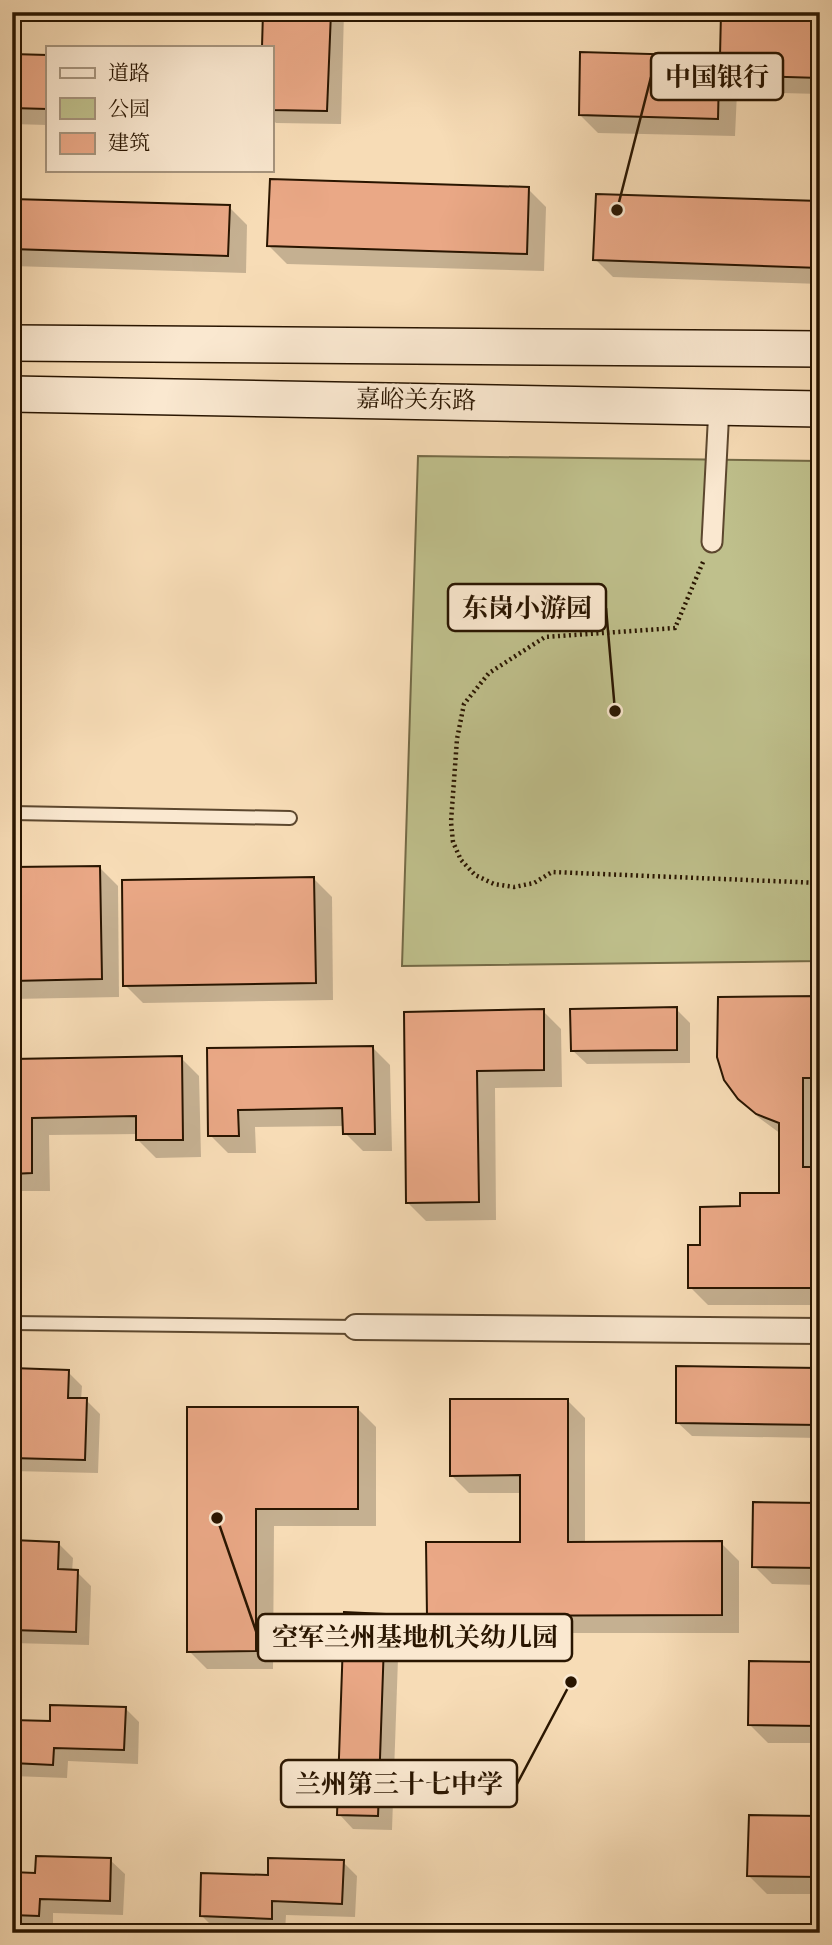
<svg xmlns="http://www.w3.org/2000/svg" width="832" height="1945" font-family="'IM FELL English','Noto Serif SC',serif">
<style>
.green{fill:#bfc08c;stroke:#746a46;stroke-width:2}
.shadow{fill:#0003}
.building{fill:#eaa886;stroke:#291500;stroke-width:2}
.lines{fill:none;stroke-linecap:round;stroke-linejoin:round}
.service-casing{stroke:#5c472e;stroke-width:16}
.pedestrian-casing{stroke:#5c472e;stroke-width:23}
.minor-casing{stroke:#5c472e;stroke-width:28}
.secondary-casing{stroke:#291500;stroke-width:38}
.path{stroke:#291500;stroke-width:4.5;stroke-dasharray:2 3.5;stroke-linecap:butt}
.service{stroke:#fae8d0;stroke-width:12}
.pedestrian{stroke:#fae8d0;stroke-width:19}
.minor{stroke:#fae8d0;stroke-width:24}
.secondary{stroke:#fae8d0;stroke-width:35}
.labels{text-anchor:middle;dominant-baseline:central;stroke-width:7;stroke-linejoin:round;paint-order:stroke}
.street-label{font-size:24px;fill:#291500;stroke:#fae8d0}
.leader{fill:none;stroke:#291500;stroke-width:2.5}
.callout-dot{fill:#291500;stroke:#fae8d0;stroke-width:2.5}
.callout{fill:#fae8d0;stroke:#291500;stroke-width:2.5}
.callout-label{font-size:26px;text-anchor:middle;font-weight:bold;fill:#291500}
</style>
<rect width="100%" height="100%" fill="#f7dcb6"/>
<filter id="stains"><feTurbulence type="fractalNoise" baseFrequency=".00286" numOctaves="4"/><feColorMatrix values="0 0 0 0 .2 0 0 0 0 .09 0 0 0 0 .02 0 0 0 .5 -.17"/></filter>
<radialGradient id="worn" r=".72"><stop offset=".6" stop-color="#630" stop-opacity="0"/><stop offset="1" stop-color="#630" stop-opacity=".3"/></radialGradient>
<!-- green -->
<polygon class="green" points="418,456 820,461 820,961 402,966"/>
<!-- shadow -->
<g class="shadow">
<polygon points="265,12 344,12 341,124 276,123 271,118 271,47 264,47"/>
<polygon points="492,12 571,12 570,19 498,18"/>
<polygon points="820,17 820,94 737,92 735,136 598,133 580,115"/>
<polygon points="12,55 47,56 47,125 12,124"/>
<polygon points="528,189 546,207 544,271 287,264 269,246"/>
<polygon points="12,200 229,207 247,225 246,273 12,266"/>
<polygon points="820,203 820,284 613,277 595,259"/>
<polygon points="100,868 118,886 119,997 12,999 12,869"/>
<polygon points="314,879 332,897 333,1000 143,1003 125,985"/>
<polygon points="820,998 820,1305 708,1305 690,1287 702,1246 742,1208 781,1195 781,1134 758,1117 739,1098"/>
<polygon points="676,1009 690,1023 690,1063 587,1064 572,1050"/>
<polygon points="543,1011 561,1029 562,1087 495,1088 496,1220 426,1221 408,1203 405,1013"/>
<polygon points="372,1047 390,1065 392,1151 363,1151 345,1133 344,1126 255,1127 256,1153 228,1153 210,1135 208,1050"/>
<polygon points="181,1058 199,1076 201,1157 156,1158 138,1140 138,1134 49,1135 50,1191 12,1191 12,1061"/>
<polygon points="12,1370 68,1372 82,1386 81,1400 86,1400 100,1414 98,1473 12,1471"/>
<polygon points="820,1370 820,1438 692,1436 677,1422"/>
<polygon points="567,1400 585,1418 585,1544 721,1543 739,1561 739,1633 446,1633 428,1615 522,1544 522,1493 469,1493 451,1475"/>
<polygon points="189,1409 358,1409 376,1427 376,1526 274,1526 273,1669 207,1669 189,1651"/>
<polygon points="820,1505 820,1585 772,1584 754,1566"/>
<polygon points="12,1542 59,1544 73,1558 72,1572 77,1572 91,1586 89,1645 12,1643"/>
<polygon points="384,1616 399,1630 392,1830 353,1829 339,1814"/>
<polygon points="820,1664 820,1743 768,1743 750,1725"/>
<polygon points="125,1708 139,1722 138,1764 68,1761 67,1778 12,1776 12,1722 52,1723"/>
<polygon points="820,1818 820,1894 767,1894 749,1876"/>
<polygon points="110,1860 125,1874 123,1915 53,1913 53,1930 12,1928 12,1874 37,1875"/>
<polygon points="343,1862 357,1876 355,1917 286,1915 285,1932 215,1929 201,1915 269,1877"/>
</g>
<!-- building -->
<g class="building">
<polygon points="263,12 331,12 327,111 271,110 271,47 262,47"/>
<polygon points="721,13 820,16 820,78 719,75 718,119 579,115 580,52 720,56"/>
<polygon points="12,54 47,55 47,109 12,108"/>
<polygon points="270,179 529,187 527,254 267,246"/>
<polygon points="596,194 820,201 820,268 593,260"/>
<polygon points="12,199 230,205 228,256 12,249"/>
<polygon points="100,866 102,979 12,981 12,867"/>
<polygon points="314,877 316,983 123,986 122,880"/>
<polygon points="820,996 820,1078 803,1078 803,1167 820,1167 820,1288 688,1288 688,1245 700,1245 700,1207 740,1206 740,1193 779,1193 779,1123 756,1114 738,1099 724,1080 717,1057 718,997"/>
<polygon points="677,1007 677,1050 571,1051 570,1009"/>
<polygon points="544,1009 544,1070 477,1071 479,1202 406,1203 404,1012"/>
<polygon points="373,1046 375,1134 343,1134 342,1108 238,1110 239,1136 208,1136 207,1048"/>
<polygon points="182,1056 183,1140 136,1140 136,1116 32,1118 32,1173 12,1174 12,1059"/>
<polygon points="676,1366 820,1368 820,1425 676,1423"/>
<polygon points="12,1368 69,1370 68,1398 87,1398 85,1460 12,1458"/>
<polygon points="450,1399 568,1399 568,1542 722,1541 722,1615 427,1616 426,1542 520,1542 520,1475 450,1476"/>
<polygon points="187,1407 358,1407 358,1509 256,1509 256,1651 187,1652"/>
<polygon points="753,1502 820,1503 820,1568 752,1567"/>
<polygon points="12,1540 59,1542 58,1569 78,1570 76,1632 12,1630"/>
<polygon points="344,1612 385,1614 378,1816 337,1815"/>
<polygon points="749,1661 820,1662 820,1726 748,1725"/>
<polygon points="50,1705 126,1707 124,1750 54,1748 53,1765 12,1763 12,1720 50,1721"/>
<polygon points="749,1815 820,1816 820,1877 747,1876"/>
<polygon points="36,1856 111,1858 110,1901 40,1899 39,1916 12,1915 12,1872 35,1873"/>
<polygon points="268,1858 344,1860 342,1904 272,1901 272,1919 200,1916 201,1873 268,1875"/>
</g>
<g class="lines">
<defs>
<g id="service">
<polyline points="12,813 290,818"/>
<polyline points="12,1323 356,1327"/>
</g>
<polyline id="pedestrian" points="712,542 719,407"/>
<polyline id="minor" points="356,1327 820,1331"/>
<g id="secondary">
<polyline points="12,343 820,349"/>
<polyline points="12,394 820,409"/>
</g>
</defs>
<!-- service casing -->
<use href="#service" class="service-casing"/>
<!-- pedestrian casing -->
<use href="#pedestrian" class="pedestrian-casing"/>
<!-- minor casing -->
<use href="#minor" class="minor-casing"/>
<!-- secondary casing -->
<use href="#secondary" class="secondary-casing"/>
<!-- path -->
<polyline class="path" points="703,562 675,628 545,637 489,673 464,704 457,739 451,822 453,842 461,860 475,875 494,884 514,887 534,883 552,872 820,883"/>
<!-- service -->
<use href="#service" class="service"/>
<!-- pedestrian -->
<use href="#pedestrian" class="pedestrian"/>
<!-- minor -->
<use href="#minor" class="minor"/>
<!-- secondary -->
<use href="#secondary" class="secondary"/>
</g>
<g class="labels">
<!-- street labels -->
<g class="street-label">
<text transform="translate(416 401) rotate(1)">嘉峪关东路</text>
</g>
</g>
<!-- callouts -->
<path class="leader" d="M617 210L651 77M615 711L606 608M217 1518L258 1637M571 1682L517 1784"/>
<g class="callout-dot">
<circle cx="617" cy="210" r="7"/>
<circle cx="615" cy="711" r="7"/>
<circle cx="217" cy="1518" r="7"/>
<circle cx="571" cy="1682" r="7"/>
</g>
<g class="callout">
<rect x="651" y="53" width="132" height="47" rx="7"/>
<rect x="448" y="584" width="158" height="47" rx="7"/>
<rect x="258" y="1614" width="314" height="47" rx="7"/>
<rect x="281" y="1760" width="236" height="47" rx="7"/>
</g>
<g class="callout-label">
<text x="717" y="86">中国银行</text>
<text x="527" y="617">东岗小游园</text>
<text x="415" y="1646">空军兰州基地机关幼儿园</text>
<text x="399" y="1793">兰州第三十七中学</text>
</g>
<!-- margin -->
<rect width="832" height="1945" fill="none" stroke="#f7dcb6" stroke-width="42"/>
<rect x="14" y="14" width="804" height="1917" fill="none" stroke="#291500" stroke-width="3.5"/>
<rect x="21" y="21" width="790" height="1903" fill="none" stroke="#291500" stroke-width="2"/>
<!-- legend -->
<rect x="46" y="46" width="228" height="126" fill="#fae8d0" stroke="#a6947d" stroke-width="2"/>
<rect x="60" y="68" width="35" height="10" fill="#fae8d0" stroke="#a6947d" stroke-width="2"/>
<text x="108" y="80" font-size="21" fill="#291500">道路</text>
<rect x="60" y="98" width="35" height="21" fill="#bfc08c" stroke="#a6947d" stroke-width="2"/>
<text x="108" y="116" font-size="21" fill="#291500">公园</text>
<rect x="60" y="133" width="35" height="21" fill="#eaa886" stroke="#a6947d" stroke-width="2"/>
<text x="108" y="150" font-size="21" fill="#291500">建筑</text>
<rect width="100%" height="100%" filter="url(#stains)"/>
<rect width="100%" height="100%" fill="url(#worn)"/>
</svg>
